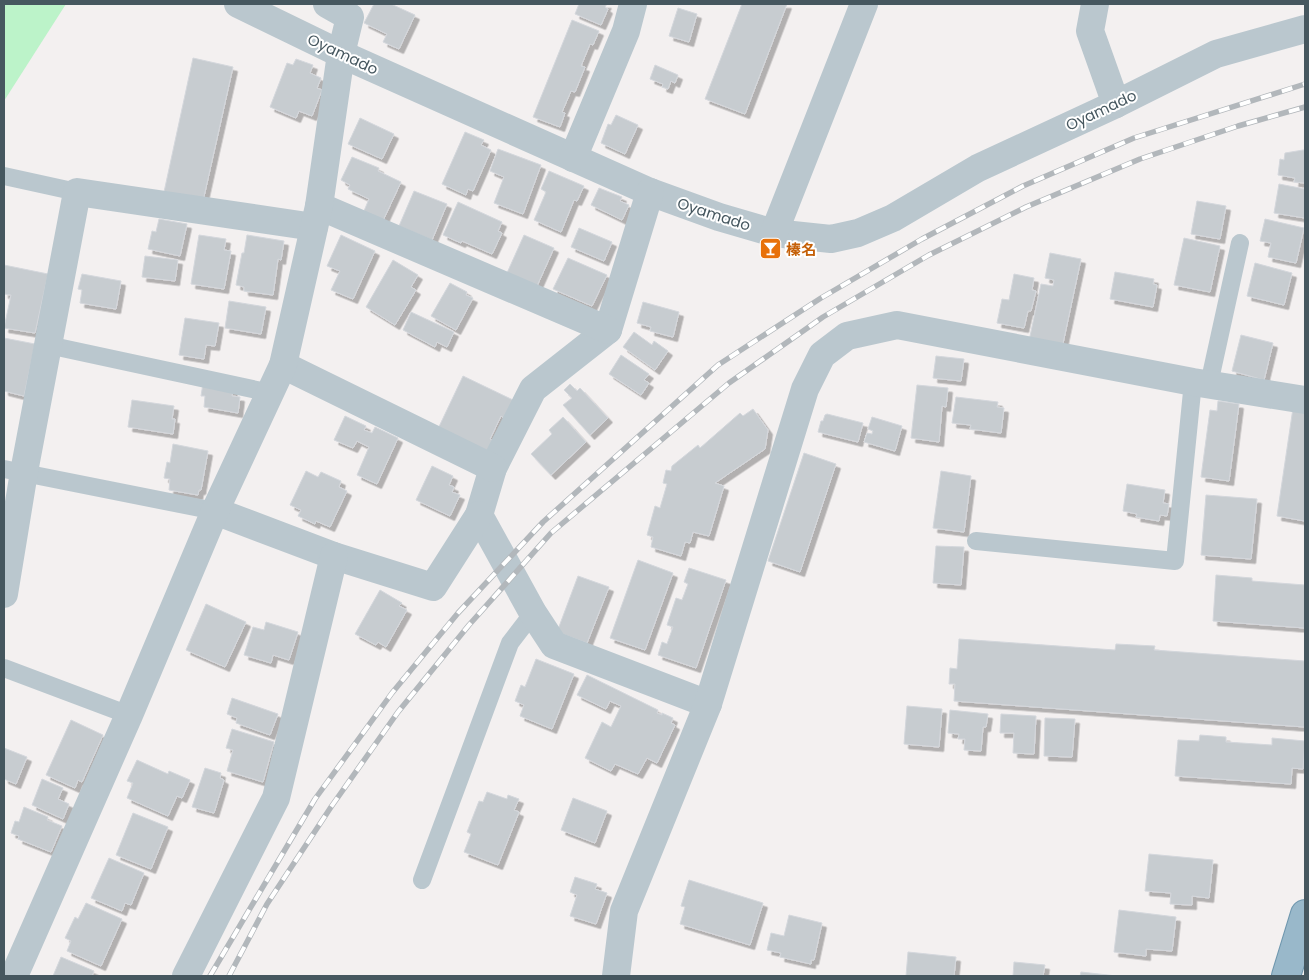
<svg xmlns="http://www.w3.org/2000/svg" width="1309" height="980" font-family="Poppins,'Noto Sans JP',sans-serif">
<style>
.green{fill:#bcf3c9}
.building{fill:#c7ccd0;stroke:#d4d7dc;filter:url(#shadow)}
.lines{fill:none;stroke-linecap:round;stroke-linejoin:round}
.trunk-casing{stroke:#6f97ae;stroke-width:30}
.service{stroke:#bac7ce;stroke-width:18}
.minor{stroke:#bac7ce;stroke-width:28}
.trunk{stroke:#99b8ca;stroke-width:28}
.rail-casing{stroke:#b2b7bb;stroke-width:5.5}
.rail{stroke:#fff;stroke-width:4;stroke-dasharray:11;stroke-linecap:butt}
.labels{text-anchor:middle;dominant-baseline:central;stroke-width:4;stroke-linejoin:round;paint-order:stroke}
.street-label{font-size:15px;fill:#46575f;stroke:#fff}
.food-label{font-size:15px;font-weight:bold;fill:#c56008;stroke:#fff;text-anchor:start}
</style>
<defs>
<filter id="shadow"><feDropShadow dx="4.5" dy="4.5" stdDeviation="0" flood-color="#0004"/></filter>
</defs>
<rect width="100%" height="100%" fill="#f3f0f0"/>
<!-- green -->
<polygon class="green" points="4,4 66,4 4,101"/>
<!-- building -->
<g class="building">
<polygon points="374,4 391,4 415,15 399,49 383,42 387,34 364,23"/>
<polygon points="579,4 607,4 605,7 608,9 601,25 575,14"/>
<polygon points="742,4 787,4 745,114 705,99"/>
<polygon points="678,8 697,14 689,42 669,36"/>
<polygon points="572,20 599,31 593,45 590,44 581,66 585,67 575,92 571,91 562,112 565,113 560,127 533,117"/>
<polygon points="193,58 233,67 203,201 164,192"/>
<polygon points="296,59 313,65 310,73 321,78 317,88 322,90 312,116 299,111 296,118 270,107 287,63 293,65"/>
<polygon points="655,65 678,75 675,83 671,81 668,89 662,87 663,84 650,79"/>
<polygon points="616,115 638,125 625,154 601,143 608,124 611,125"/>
<polygon points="360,118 394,134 382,159 348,144"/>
<polygon points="465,132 484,140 481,145 491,150 473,191 468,189 466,195 442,184"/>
<polygon points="498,149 541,165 523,214 494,203 504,177 490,171"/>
<polygon points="1303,150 1305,150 1305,183 1294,182 1295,178 1278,175 1280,159 1284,160 1285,153"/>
<polygon points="352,157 379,168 378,171 401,182 380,227 361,218 369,199 348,189 350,185 341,180"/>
<polygon points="549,171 584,186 577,201 574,200 561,232 534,220 546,192 541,189"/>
<polygon points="1279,184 1305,189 1305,218 1274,213"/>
<polygon points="599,188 622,197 620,201 629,205 622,220 591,205"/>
<polygon points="414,191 447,204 432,240 399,226"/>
<polygon points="1197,201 1226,206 1220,239 1191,234"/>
<polygon points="458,202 502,222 498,231 502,233 492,254 462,241 461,243 443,235"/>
<polygon points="159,219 187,224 180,256 148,249 152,231 156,232"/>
<polygon points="1265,219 1304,228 1296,263 1268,257 1271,243 1260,241"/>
<polygon points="579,228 612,242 604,261 571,247"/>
<polygon points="199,235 226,239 224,250 231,251 224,289 191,284"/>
<polygon points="247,235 284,241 281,260 278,259 273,295 244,291 244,287 236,285 242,253 244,253"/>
<polygon points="341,235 375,251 353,299 331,290 340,271 327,266"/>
<polygon points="524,235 554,248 537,286 507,273"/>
<polygon points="1184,238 1220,246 1210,292 1174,285"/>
<polygon points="1050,253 1081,259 1062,348 1029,341 1041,284 1053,286 1054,280 1045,278"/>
<polygon points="145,256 178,260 175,281 142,277"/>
<polygon points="568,258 607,275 592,306 553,289"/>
<polygon points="393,260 418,275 411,287 416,290 395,325 366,307"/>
<polygon points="1255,263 1292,273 1284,305 1247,296"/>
<polygon points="4,265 48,274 35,333 4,328 11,295 4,294"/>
<polygon points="1115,272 1154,279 1153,284 1157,285 1153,307 1110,299"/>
<polygon points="82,274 121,281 116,309 80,303 82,290 78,289"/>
<polygon points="1014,274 1034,278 1032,290 1036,291 1031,311 1028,311 1024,328 997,323 1002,299 1009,300"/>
<polygon points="450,283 467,292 466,295 473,298 456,330 431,316"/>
<polygon points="229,301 266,307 261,334 225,328"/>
<polygon points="643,302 679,312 673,337 650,331 651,327 637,323"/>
<polygon points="411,312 454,332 447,347 437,342 435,347 403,330"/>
<polygon points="185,318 219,323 215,346 206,345 204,359 179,355"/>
<polygon points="634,332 652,345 654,341 668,351 655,370 623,347"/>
<polygon points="1241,335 1273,343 1264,380 1232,371"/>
<polygon points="4,338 35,344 24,396 4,391"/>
<polygon points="621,355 649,374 644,380 649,383 641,395 609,374"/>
<polygon points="936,356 964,359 961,381 933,378"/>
<polygon points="463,376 513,400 504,418 501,416 490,439 493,441 485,457 436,433"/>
<polygon points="203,383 233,388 232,396 240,397 238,413 204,407 205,396 201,396"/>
<polygon points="570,384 577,391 580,388 608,418 590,435 563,405 572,398 564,390"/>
<polygon points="917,385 948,388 946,407 942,406 939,442 911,438"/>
<polygon points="956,397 998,402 997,407 1004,408 1001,433 970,429 971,425 952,423"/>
<polygon points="132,400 174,406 172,419 175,419 173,434 128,427"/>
<polygon points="1218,401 1239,404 1229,481 1201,477 1210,410 1217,411"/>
<polygon points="1293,408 1305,410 1305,521 1277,516"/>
<polygon points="753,409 768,430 765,449 715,483 724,486 709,536 693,532 690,543 685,542 681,556 651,547 653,537 647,535 655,506 660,508 667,484 663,483 666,470 671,471 672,466 698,445 700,448 740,413 743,416"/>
<polygon points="827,414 863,423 858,442 818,432 821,421 823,421 825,415"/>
<polygon points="345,416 366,426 364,430 372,433 375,427 398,438 377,484 357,475 369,447 357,441 353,448 334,440"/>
<polygon points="563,417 586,442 551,475 531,454 552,434 549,430"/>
<polygon points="872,417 902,426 895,451 864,442 867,433 872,434 873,431 868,429"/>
<polygon points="173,444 208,451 201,490 199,490 198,495 169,490 170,479 164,478 167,462 170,463"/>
<polygon points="804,453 836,464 800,572 768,561"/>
<polygon points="432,466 453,476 449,485 454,487 452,492 460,495 450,516 416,500"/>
<polygon points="306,471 318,477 321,472 341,481 339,487 347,491 330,527 316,521 315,524 298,516 301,510 290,505"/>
<polygon points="941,471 971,476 964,532 933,528"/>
<polygon points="1127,484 1165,490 1163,503 1169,504 1167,516 1160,515 1159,521 1136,517 1137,514 1123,511"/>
<polygon points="1206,495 1257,499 1251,559 1201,555"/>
<polygon points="936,546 964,547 961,585 933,583"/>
<polygon points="638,560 673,573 645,650 610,638"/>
<polygon points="689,568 726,580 696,668 658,655 662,642 667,644 673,627 667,625 676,598 682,600 688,584 684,582"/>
<polygon points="1216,575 1252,578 1252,581 1305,585 1305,628 1213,621"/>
<polygon points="578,576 609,587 587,643 557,632"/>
<polygon points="380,590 402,603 399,606 407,610 386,647 378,642 376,645 355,634"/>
<polygon points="206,604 246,622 225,667 186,650"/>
<polygon points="266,622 298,632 289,660 273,655 271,663 244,655 253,627 264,630"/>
<polygon points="959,639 1115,650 1116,644 1155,646 1154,650 1305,661 1305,727 954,701 955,684 949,684 950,668 957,669"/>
<polygon points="536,659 574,674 552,729 520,716 524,705 515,701 521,685 525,687"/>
<polygon points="587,675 658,710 657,713 662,715 662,713 673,718 671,723 675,725 657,763 647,758 638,774 615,764 611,771 585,758 602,722 611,727 621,706 610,701 606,709 577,695"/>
<polygon points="232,698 278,714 270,735 236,723 237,718 227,714"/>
<polygon points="907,706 942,709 939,747 904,744"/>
<polygon points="950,710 988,714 986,727 983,727 981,751 964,750 965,739 958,739 959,734 948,733"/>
<polygon points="1001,714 1036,716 1034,754 1013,753 1014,733 1000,733"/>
<polygon points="1045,718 1075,719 1072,757 1044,756"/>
<polygon points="71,720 103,735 82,782 78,780 75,788 46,775"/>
<polygon points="232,729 274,742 263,782 227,771 233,750 226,748"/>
<polygon points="1200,735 1226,737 1226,742 1272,745 1272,738 1305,741 1303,769 1292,768 1291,784 1175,776 1178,740 1199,741"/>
<polygon points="4,748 27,757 16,784 4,779"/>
<polygon points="137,760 168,774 169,771 190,780 182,798 177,796 168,816 127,798 133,783 127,781"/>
<polygon points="205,768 221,773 220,778 224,780 214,813 192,807"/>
<polygon points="42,779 63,788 58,799 69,804 63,819 32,805"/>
<polygon points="487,792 507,799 508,795 519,799 514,810 519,812 498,865 464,852 471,834 467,832 479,801 483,802"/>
<polygon points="573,798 607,811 595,843 561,830"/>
<polygon points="24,807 48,817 47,820 62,826 51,852 18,839 19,836 11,833 15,821 19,822"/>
<polygon points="133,813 168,827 151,869 116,855"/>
<polygon points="1149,854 1213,860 1209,898 1192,896 1192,905 1170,904 1171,893 1145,891"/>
<polygon points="109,858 144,873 131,905 125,903 122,911 91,898"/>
<polygon points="575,877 597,884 595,889 607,893 596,924 570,916 577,895 570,892"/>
<polygon points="689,880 763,903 750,945 680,924 685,907 681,906"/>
<polygon points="86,903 122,919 101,966 67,951 71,941 65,938 75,917 78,919"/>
<polygon points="1119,910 1176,917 1172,951 1146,949 1146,956 1114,952"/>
<polygon points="789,915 822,923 814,960 811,960 811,964 780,957 781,953 767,950 771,933 784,936"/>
<polygon points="908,952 956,957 954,976 906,976"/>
<polygon points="61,957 94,971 92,976 53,976"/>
<polygon points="1014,962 1045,965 1043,976 1013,976"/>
<polygon points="1081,972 1117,976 1080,976"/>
</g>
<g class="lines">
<defs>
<polyline id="trunk" points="1286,976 1305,914"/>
</defs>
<!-- trunk casing -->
<use href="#trunk" class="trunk-casing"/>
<!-- service -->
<g class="service">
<polyline points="4,176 77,192"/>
<polyline points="48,345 271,393"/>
<polyline points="1209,384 1240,243"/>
<polyline points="4,469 215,511"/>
<polyline points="976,541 1175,561 1193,382"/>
<polyline points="4,668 129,715"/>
<polyline points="422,880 510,643 533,613"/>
</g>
<!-- minor -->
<g class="minor">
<polyline points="238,4 341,54 650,192 719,217 774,233 831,239 858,233 893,218 978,168 1116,104 1216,54 1305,29"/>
<polyline points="1095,4 1090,31 1116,104"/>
<polyline points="573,158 626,31 633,4"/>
<polyline points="650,192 608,330 533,389 493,468 479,515 533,613 554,645 708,704"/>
<polyline points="319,206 608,330"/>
<polyline points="774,233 864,4"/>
<polyline points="283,365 493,468"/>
<polyline points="215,511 334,556 433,587 479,515"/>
<polyline points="4,594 24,472 77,192 314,227"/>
<polyline points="14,976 129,715 215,511 283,365 319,206 341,54 350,17 327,4"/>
<polyline points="186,976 276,798 334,556"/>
<polyline points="616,976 624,911 708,704 805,389 822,355 847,336 897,325 1193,382 1305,400"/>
</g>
<!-- trunk -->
<use href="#trunk" class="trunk"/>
<defs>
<g id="rail">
<polyline points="210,976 315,799 392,693 458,613 543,522 718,365 821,298 922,239 1023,186 1134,138 1305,84"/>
<polyline points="229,976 267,904 331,807 398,712 469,625 551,533 729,383 823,317 929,255 1026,207 1140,159 1238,126 1305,107"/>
</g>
</defs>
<!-- rail casing -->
<use href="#rail" class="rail-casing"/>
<!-- rail -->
<use href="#rail" class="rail"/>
</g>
<!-- icons -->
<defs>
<symbol id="bar-square" viewBox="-11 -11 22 22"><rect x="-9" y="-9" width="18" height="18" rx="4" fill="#e8710a" stroke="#fff"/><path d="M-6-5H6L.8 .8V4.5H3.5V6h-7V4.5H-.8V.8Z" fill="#fff"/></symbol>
</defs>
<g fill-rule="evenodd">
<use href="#bar-square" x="758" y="236" width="25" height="25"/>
</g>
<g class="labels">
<!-- street labels -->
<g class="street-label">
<text transform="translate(343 54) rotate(25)">Oyamado</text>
<text transform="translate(1101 110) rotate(-25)">Oyamado</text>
<text transform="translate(714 214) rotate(18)">Oyamado</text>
</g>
<!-- food labels -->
<g class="food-label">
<text x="786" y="249">榛名</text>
</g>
</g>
<!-- border -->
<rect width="1309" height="980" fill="none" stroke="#46575f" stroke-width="10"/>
</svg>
